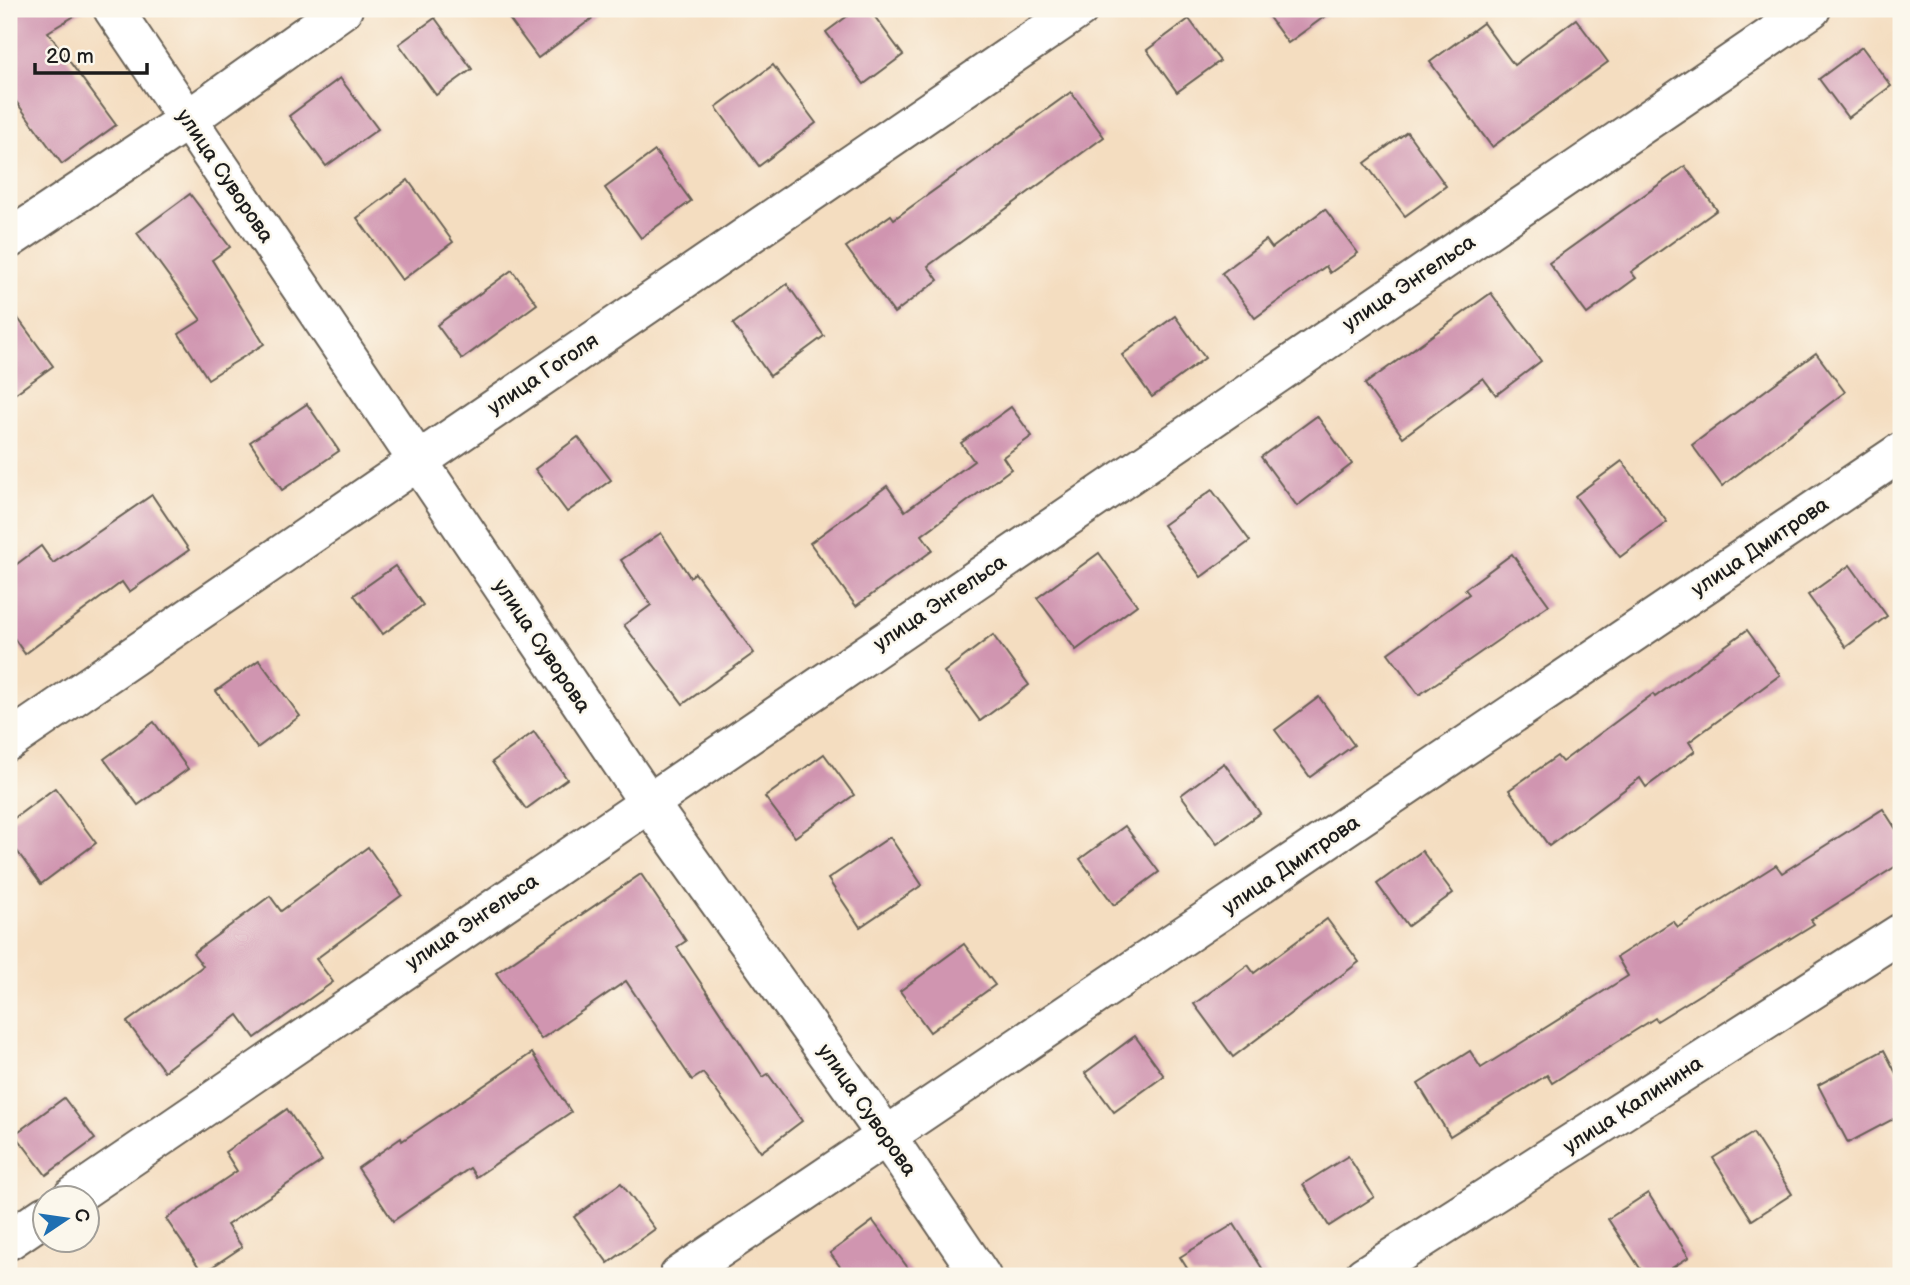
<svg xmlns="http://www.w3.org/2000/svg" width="1910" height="1285" font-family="'Balsamiq Sans',sans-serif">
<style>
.building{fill:#d095b0}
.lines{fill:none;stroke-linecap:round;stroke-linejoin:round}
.minor-casing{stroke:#686055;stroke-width:42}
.minor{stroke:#fff;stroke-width:38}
.labels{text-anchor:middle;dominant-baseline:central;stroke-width:5;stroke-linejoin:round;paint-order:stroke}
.street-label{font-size:21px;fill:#1c1c1c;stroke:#fbf7ec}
</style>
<rect width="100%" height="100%" fill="#fbf7ec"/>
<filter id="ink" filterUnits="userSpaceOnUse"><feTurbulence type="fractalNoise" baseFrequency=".0143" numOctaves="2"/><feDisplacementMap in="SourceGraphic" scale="14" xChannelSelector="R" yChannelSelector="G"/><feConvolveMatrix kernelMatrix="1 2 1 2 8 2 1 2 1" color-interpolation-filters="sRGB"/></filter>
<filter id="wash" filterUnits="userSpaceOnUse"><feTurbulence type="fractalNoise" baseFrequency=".00686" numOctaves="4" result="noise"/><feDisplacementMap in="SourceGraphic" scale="28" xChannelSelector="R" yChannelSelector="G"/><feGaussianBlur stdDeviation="1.57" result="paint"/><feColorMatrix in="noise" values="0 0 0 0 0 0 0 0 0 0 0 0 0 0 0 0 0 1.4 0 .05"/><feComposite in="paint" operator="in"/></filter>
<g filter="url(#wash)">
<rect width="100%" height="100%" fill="#f4ddc0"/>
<g id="blocks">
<!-- building -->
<g class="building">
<polygon points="9,9 86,9 48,32 116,125 62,164 9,92"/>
<polygon points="502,9 605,9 538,58"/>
<polygon points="857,9 869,9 903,55 864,84 826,32"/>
<polygon points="1263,9 1335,9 1288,43"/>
<polygon points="435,18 472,69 436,95 399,44"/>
<polygon points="1189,19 1220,61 1177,92 1147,50"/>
<polygon points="1576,19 1608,62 1492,147 1430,62 1483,23 1514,65"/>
<polygon points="1862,47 1891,86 1848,118 1819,79"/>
<polygon points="773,65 816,123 759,166 716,107"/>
<polygon points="340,78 378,129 326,166 289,116"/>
<polygon points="1071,92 1104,137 928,266 938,280 894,313 846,247 891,215 894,219"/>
<polygon points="1407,132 1446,186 1405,216 1365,163"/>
<polygon points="655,151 691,201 641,238 605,188"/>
<polygon points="1685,166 1717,210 1631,272 1636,278 1587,314 1549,263"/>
<polygon points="408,180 453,242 402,280 357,218"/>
<polygon points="190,194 230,247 212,260 264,344 208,379 179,334 201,320 137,233"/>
<polygon points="1325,209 1358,253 1330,273 1326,266 1255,318 1222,273 1266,240 1272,248"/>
<polygon points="512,270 537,304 462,359 437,325"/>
<polygon points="787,284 824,336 770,376 733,324"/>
<polygon points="1491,293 1541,361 1496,395 1483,378 1403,437 1365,384"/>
<polygon points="9,306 53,366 9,398"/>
<polygon points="1175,316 1205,358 1152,397 1122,355"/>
<polygon points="1816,353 1845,392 1722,486 1692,445"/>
<polygon points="307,404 339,451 282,490 250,442"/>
<polygon points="1011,407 1032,436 1003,457 1011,469 922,535 933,550 856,606 810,543 887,486 905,511 974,461 961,443"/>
<polygon points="1317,416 1352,464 1297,506 1261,457"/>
<polygon points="578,437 611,480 567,512 535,469"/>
<polygon points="1622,461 1667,522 1620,557 1575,496"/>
<polygon points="1212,490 1250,541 1201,577 1163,525"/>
<polygon points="152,495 189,550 129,592 122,582 25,654 9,631 9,570 41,546 53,563"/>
<polygon points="661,533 690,577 695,573 754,653 683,704 624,625 651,605 621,560"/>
<polygon points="1099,553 1137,605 1076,650 1037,598"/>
<polygon points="1512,554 1549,605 1419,695 1388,653 1469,594 1465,589"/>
<polygon points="1850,565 1887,616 1846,647 1808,595"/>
<polygon points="395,566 423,605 383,634 354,595"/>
<polygon points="1747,630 1780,675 1689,742 1695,751 1646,787 1640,778 1549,846 1509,790 1557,756 1562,762 1653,694 1655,697"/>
<polygon points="993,635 1029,685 980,721 944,672"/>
<polygon points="259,660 300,716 257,748 216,691"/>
<polygon points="1319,697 1354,745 1310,777 1275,730"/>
<polygon points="154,722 188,769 138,805 104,759"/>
<polygon points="534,732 567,779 526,809 492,762"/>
<polygon points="824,754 854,795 795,837 765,797"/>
<polygon points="1224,763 1260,813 1217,844 1181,795"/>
<polygon points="55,788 96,843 41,884 9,840 9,822"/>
<polygon points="1883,809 1901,837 1901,863 1811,920 1814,924 1657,1021 1655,1018 1552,1083 1547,1075 1450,1136 1418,1084 1470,1051 1481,1068 1628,976 1617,957 1673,921 1678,927 1776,865 1782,873"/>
<polygon points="1125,826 1159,872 1114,905 1080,859"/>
<polygon points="890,837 922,885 860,927 828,879"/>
<polygon points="368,847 402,895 316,959 333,982 255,1038 238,1015 164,1071 127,1022 203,966 193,953 270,896 281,911"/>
<polygon points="1422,851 1453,893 1408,926 1377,884"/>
<polygon points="641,874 686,941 677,947 763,1077 768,1074 802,1121 761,1152 703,1073 692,1080 626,981 541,1039 496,973"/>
<polygon points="1327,919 1359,962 1233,1057 1194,1004 1248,965 1254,973"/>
<polygon points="964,944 995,985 930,1032 900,991"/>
<polygon points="1135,1036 1164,1076 1114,1112 1085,1073"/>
<polygon points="1884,1050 1901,1083 1901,1115 1848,1143 1818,1085"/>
<polygon points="532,1053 571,1112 476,1177 470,1168 393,1221 358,1168 401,1138 402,1141"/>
<polygon points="64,1098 95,1139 46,1175 15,1134"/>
<polygon points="287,1109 322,1161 227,1225 242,1247 203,1273 166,1219 237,1171 225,1152"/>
<polygon points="1753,1133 1792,1194 1752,1220 1713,1158"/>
<polygon points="1348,1156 1374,1197 1329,1226 1303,1184"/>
<polygon points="621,1183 655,1229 608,1263 574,1217"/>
<polygon points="1648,1193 1689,1257 1659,1276 1645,1276 1608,1219"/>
<polygon points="873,1221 914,1276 847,1276 830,1253"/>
<polygon points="1234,1224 1267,1276 1192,1276 1180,1257"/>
</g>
</g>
</g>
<g filter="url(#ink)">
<use href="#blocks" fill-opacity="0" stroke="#686055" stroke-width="2"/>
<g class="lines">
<defs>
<g id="minor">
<polyline points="113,9 648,802 887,1137 981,1276"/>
<polyline points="9,239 187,120 343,9"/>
<polyline points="9,741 1079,9"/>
<polyline points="71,1198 1811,9"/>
<polyline points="9,1240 46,1215"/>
<polyline points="679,1276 1901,452"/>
<polyline points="1364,1276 1901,933"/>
</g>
</defs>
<!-- minor casing -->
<use href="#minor" class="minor-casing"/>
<!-- minor -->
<use href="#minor" class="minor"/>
</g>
</g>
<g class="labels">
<!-- street labels -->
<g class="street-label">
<text transform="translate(225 176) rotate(56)">улица Суворова</text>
<text transform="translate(1409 283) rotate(-34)">улица Энгельса</text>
<text transform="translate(543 374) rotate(-34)">улица Гоголя</text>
<text transform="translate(1760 547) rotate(-34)">улица Дмитрова</text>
<text transform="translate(940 603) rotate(-34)">улица Энгельса</text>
<text transform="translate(542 646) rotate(56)">улица Суворова</text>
<text transform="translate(1291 865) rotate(-34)">улица Дмитрова</text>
<text transform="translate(472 922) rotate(-34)">улица Энгельса</text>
<text transform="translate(1633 1105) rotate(-33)">улица Калинина</text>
<text transform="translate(867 1110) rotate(55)">улица Суворова</text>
</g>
</g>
<!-- margin -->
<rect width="1910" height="1285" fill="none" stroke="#fbf7ec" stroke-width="35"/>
<!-- north arrow -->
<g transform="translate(66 1219) rotate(77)"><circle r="33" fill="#fbf7ec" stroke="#a29f99" stroke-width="2"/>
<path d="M0-5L12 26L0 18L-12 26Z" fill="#1f6fb2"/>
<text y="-10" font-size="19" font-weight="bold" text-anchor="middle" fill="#1c1c1c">С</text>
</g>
<!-- scale -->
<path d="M35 63v10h112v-10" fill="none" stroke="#1c1c1c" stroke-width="3.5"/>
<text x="46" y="63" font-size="21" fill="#1c1c1c" stroke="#fbf7ec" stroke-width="5" paint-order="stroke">20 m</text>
</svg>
